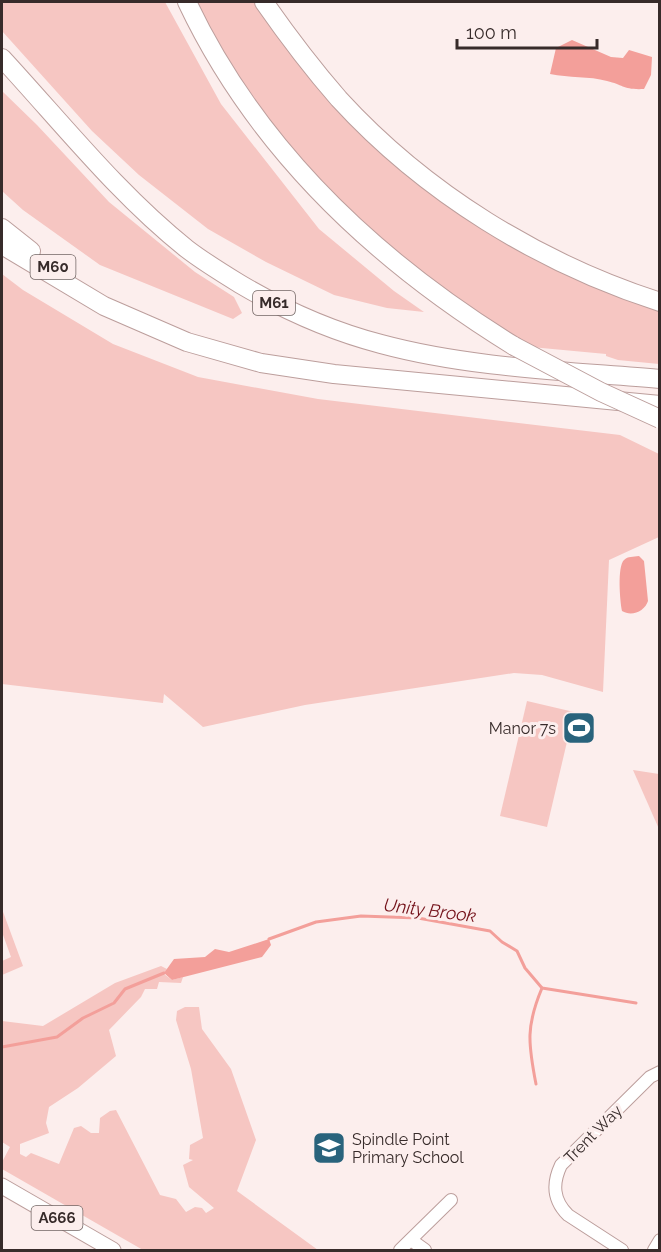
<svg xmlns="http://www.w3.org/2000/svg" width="661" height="1252" font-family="Raleway,sans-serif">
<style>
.green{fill:#f6c6c2}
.water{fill:#f39f9a}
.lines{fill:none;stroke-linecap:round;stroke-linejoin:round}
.stream{stroke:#f39f9a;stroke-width:3}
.minor-casing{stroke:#bc9e9c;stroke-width:14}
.major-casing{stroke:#bc9e9c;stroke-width:17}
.highway-casing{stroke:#bc9e9c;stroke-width:20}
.minor{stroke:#fff;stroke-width:12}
.major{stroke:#fff;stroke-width:15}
.highway{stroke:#fff;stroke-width:18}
.highway-bridge-casing{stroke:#bc9e9c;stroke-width:20;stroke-linecap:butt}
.highway-bridge{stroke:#fff;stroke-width:18}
.labels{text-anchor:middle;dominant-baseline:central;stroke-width:6;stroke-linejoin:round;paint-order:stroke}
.shield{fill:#fceeed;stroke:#726664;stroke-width:1.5}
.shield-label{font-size:15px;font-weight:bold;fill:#372b2a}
.poi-label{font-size:16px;fill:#372b2a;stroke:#fceeed;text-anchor:end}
.street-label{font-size:16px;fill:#372b2a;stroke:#fceeed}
.water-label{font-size:18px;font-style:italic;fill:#731119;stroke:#fceeed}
</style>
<rect width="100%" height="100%" fill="#fceeed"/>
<!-- green -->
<g class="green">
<polygon points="2,2 165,2 221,104 319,229 394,291 424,312 387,308 334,295 266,262 208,229 139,175 92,131 2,31"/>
<polygon points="196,2 257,2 272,27 483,227 659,308 659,364 618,360 606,356 606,354 531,347 446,298 339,204 274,130 223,53"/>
<polygon points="2,91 37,125 109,202 195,272 234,297 242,313 233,319 100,265 23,210 2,191"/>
<polygon points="2,274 23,290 113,344 198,377 318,399 620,435 659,454 659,537 609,560 603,692 542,675 514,673 305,705 203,727 164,694 163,703 2,684"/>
<polygon points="527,701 574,712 547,827 500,816"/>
<polygon points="633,770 659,774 659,829"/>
<polygon points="2,909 23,966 2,975 2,961 11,957 2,932"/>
<polygon points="161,966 167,969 164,974 172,980 183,977 181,983 159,982 157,989 145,989 141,997 109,1030 116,1056 78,1088 49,1107 46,1123 49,1133 20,1144 20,1154 26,1157 31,1153 59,1164 74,1128 81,1126 91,1133 99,1133 100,1118 110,1111 116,1110 160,1195 176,1199 186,1212 195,1207 202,1208 206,1213 214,1208 189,1187 183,1165 193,1160 189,1159 190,1145 203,1138 191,1069 176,1020 177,1011 185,1007 199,1007 202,1029 231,1069 256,1140 237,1191 318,1250 143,1250 2,1169 2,1162 10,1147 2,1142 2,1021 43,1026 115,983"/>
</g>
<!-- water -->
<g class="water">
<path d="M572,40L611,57L623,58L629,50L652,57L651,75L644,89C623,90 624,85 607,81C589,76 569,78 550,74L556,48Z"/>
<path d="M639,556L644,561L648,601C645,611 632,617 622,611C620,601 617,567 624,560C628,556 633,557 639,556Z"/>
<polygon points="269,939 271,945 262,957 172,980 164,973 174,959 205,957 215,949 229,952"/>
</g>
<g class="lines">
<!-- stream -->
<g class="stream">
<polyline points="269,939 316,922 361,916 418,918 490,931 502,942 517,951 525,968 542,988 636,1003"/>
<polyline points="2,1047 57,1037 83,1018 114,1003 125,989 164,973"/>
<path d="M536,1084C528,1043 526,1026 542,988"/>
</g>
<defs>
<g id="minor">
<polyline points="411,1240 425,1250"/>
<polyline points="400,1250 451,1200"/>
<path d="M622,1250L568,1215C553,1200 552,1184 561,1165L650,1077L660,1072"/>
<polyline points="654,1250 660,1240"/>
</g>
<polyline id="major" points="2,1186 113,1250"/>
<g id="highway">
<path d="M187,2C257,150 376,261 514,346"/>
<path d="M264,2C287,35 312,68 339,99C425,193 539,263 660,302"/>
<path d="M2,58C62,123 118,194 187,249C204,262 222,273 240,284C284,310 331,331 381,344C470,368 568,371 660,379"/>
<polyline points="2,228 31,251"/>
<polyline points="2,245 104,306 187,342 261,363 334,374 660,405"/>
</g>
</defs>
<!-- minor casing -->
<use href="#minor" class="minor-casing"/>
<!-- major casing -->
<use href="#major" class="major-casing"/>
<!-- highway casing -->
<use href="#highway" class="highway-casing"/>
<!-- minor -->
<use href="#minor" class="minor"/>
<!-- major -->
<use href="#major" class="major"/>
<!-- highway -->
<use href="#highway" class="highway"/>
<defs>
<polyline id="highway-bridge" points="514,346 601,392 660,419"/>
</defs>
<!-- highway-bridge casing -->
<use href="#highway-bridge" class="highway-bridge-casing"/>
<!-- highway-bridge -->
<use href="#highway-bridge" class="highway-bridge"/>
</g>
<!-- icons -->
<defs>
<symbol id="stadium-square" viewBox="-11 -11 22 22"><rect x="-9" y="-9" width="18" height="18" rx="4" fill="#29637c" stroke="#fceeed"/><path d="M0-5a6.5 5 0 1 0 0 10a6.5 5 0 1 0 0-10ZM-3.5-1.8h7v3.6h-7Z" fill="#fff"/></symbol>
<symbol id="school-square" viewBox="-11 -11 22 22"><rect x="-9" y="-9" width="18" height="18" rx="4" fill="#29637c" stroke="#fceeed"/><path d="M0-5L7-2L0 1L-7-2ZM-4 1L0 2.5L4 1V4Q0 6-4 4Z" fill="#fff"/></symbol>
</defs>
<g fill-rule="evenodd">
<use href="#stadium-square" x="560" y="709" width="38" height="38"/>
<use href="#school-square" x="310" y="1129" width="38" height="38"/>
</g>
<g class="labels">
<!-- shield labels -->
<g class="shield">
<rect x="30.5" y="255" width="45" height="24" rx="4.5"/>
<rect x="253" y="291" width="42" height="24" rx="4.5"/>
<rect x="31.5" y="1206" width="51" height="24" rx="4.5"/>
</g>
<g class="shield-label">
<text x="53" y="267">M60</text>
<text x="274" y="303">M61</text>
<text x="57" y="1218">A666</text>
</g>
<!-- poi labels -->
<g class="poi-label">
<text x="556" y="728">Manor 7s</text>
<text x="352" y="1139" text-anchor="start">Spindle Point<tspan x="352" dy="18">Primary School</tspan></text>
</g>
<!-- street labels -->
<g class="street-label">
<text transform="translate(593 1134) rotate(-45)">Trent Way</text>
</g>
<!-- water labels -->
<g class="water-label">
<text transform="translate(430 910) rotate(7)">Unity Brook</text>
</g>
</g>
<!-- border -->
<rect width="661" height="1252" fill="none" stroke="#372b2a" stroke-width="6"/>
<!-- scale -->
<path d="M457 39v9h140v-9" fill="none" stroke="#372b2a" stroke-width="3"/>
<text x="466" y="39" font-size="18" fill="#372b2a" stroke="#fceeed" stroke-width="4.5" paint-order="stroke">100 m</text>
</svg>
